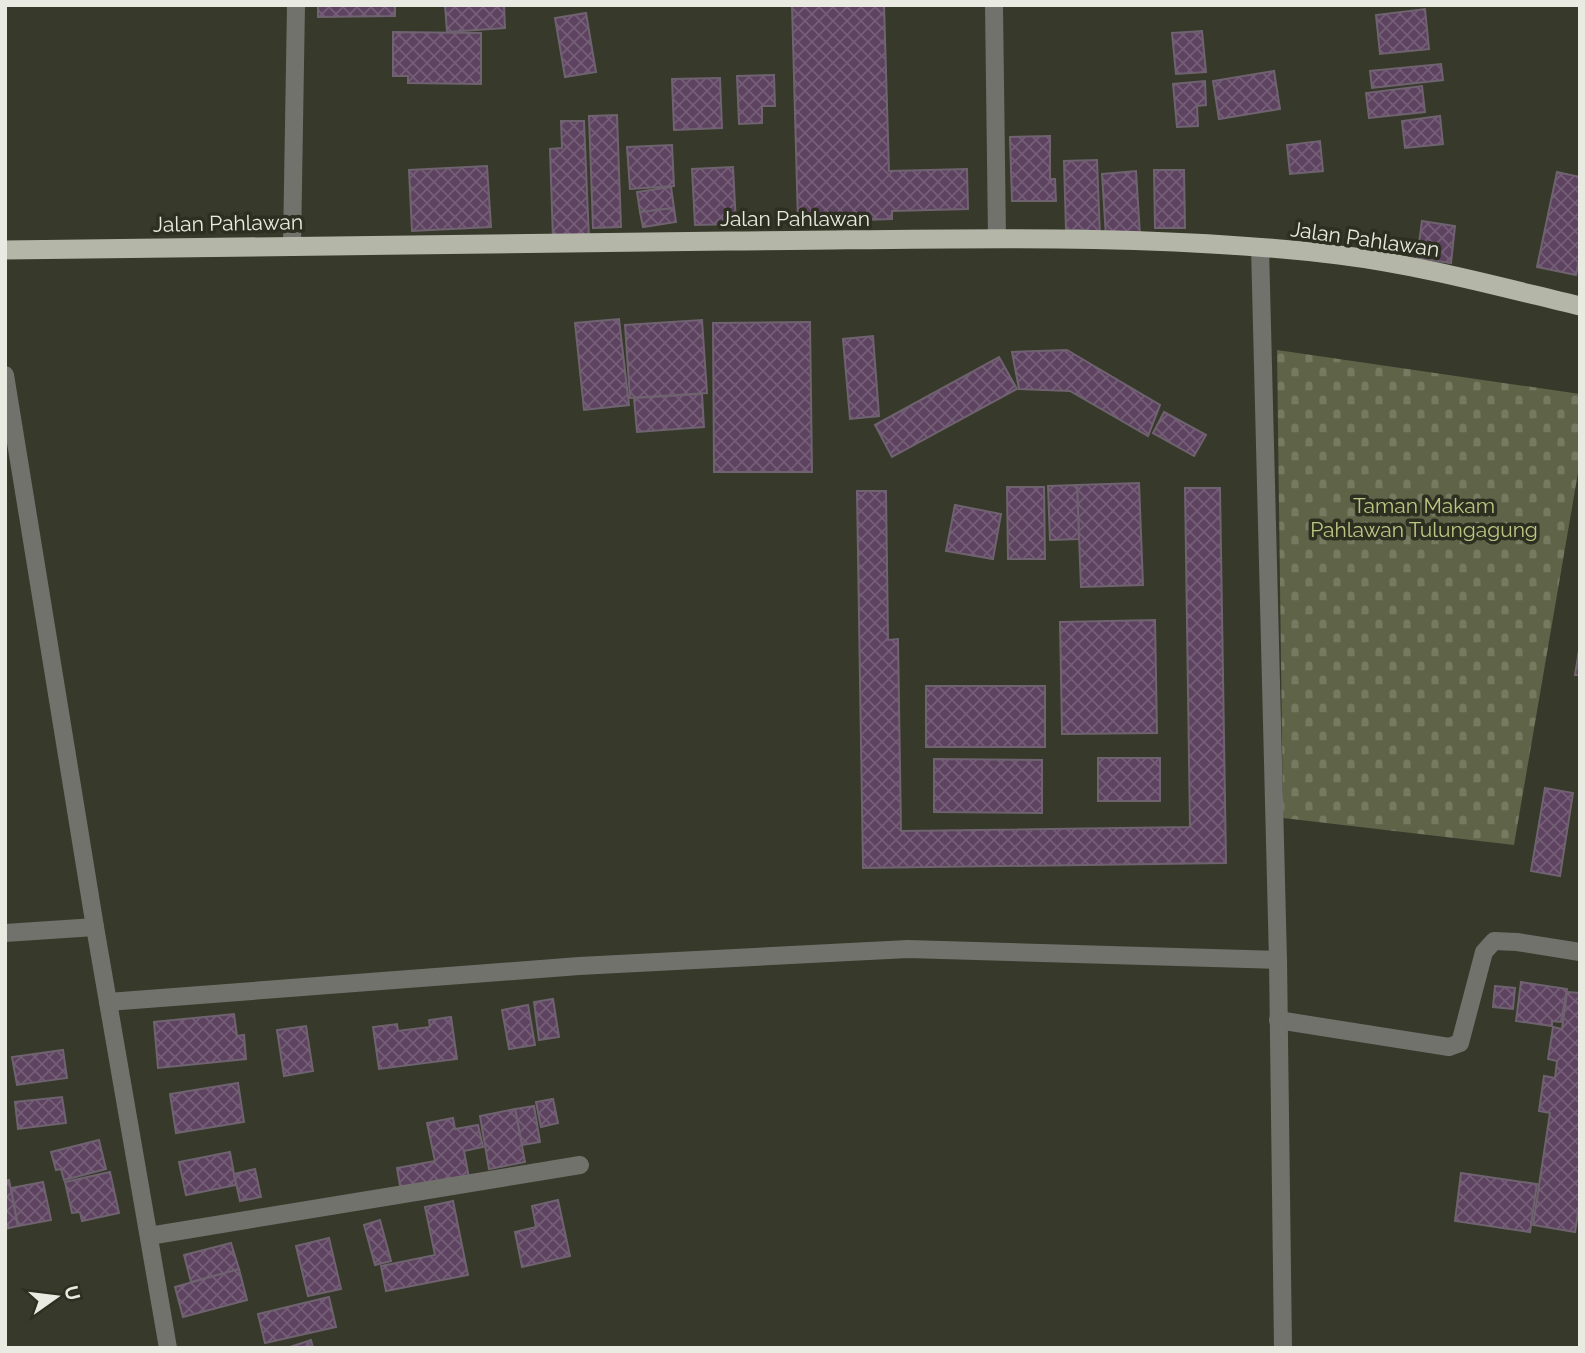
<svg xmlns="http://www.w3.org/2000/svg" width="1585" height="1353" font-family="Raleway,sans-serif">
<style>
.cemetery{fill:url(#cemetery-stones)}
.building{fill:url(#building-cross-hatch);stroke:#6f6370;stroke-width:2}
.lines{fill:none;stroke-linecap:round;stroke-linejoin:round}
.minor{stroke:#71726b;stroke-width:18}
.tertiary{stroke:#71726b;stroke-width:18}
.trunk{stroke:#b4b7a7;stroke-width:19}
.labels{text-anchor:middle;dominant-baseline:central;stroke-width:7;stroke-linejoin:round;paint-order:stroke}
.street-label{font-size:21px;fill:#e9ebe2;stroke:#2d2f21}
.park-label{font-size:21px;fill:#bec684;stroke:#2d2f21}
</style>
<defs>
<pattern id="cemetery-stones" width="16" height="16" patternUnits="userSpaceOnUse" patternTransform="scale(1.75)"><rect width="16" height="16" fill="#5f6347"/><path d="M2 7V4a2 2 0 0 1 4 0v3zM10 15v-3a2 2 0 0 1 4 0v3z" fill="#767a61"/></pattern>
<pattern id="building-cross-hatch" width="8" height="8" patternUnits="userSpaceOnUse" patternTransform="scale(1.75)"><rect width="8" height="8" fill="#5e4361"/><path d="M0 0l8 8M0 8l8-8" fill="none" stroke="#755e77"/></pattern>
</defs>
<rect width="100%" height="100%" fill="#37392b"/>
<!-- cemetery -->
<polygon class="cemetery" points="1277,350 1580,394 1580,461 1514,845 1283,818"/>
<!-- building -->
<g class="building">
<polygon points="318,5 395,5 395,16 318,17"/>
<polygon points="445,5 504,5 505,28 447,32"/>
<polygon points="792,5 884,5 889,171 967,169 968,209 892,211 892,219 798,222"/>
<polygon points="1425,9 1429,49 1380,54 1376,15"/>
<polygon points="586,13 596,72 565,77 555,18"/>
<polygon points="1202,31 1206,72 1176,74 1172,33"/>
<polygon points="393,32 481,33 481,84 408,83 408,76 393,76"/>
<polygon points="1441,64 1443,80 1372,88 1370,71"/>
<polygon points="1274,71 1280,109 1219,119 1213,81"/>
<polygon points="774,75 775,106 762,106 762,123 739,124 737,76"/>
<polygon points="720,78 722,128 674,130 672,79"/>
<polygon points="1205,81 1206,105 1197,106 1198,126 1177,127 1173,84"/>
<polygon points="1422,86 1425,112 1369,118 1366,93"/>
<polygon points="617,115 621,227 593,228 589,116"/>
<polygon points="1440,116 1443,144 1405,148 1402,121"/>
<polygon points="561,121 584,121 589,239 553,240 550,149 562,148"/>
<polygon points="1050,136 1050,179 1055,179 1056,201 1012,201 1010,137"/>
<polygon points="1320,141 1323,171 1290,174 1287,145"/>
<polygon points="672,145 674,186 630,189 627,147"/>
<polygon points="1097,160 1100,236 1089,237 1088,230 1066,230 1064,161"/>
<polygon points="487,166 491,227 412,231 409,170"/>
<polygon points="733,167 736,224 695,225 692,169"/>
<polygon points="1154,170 1184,170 1185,228 1155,228"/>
<polygon points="1136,171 1140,235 1106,237 1102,174"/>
<polygon points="1557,172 1580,177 1580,256 1576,275 1537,267"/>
<polygon points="671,187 674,208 640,212 637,192"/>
<polygon points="674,208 676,222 643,227 640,212"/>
<polygon points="1422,221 1455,226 1451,263 1417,258"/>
<polygon points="619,319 629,405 584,410 575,323"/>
<polygon points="702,320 707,393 630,398 625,325"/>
<polygon points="810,322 812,472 714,472 713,323"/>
<polygon points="873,336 879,416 850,419 843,339"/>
<polygon points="1067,350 1160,405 1148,436 1070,391 1019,389 1012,352"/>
<polygon points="999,357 1017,389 892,457 875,425"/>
<polygon points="702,394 704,427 637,432 634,398"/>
<polygon points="1164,412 1206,435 1194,456 1153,433"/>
<polygon points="1139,483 1143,585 1081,587 1077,485"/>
<polygon points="1077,485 1079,539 1050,540 1048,486"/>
<polygon points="1007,487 1044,487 1045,559 1008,559"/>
<polygon points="1185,488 1220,488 1226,863 863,868 857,491 886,491 888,640 898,639 901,831 1190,827"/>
<polygon points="955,505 1001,514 993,559 946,551"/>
<polygon points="1155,620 1157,733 1062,734 1060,622"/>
<polygon points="1580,644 1580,675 1575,675"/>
<rect x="926" y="686" width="119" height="61"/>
<rect x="1098" y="758" width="62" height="43"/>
<polygon points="934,759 1042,760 1042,813 934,812"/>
<polygon points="1545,788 1573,793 1560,876 1531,871"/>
<polygon points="1521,982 1567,989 1561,1022 1552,1021 1552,1026 1516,1021"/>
<polygon points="1495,986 1515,988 1513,1009 1493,1007"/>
<polygon points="1567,992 1580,993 1580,1201 1575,1232 1533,1225 1550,1113 1539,1111 1544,1076 1555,1078 1557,1061 1548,1059 1553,1027 1562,1029"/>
<polygon points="553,999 559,1037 539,1040 534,1002"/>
<polygon points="528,1005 535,1045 509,1049 502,1010"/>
<polygon points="234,1014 237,1036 244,1035 246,1059 158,1068 154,1022"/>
<polygon points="451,1017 457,1059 379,1069 373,1027 397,1024 398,1031 430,1027 429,1020"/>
<polygon points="306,1026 313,1071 284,1076 277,1030"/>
<polygon points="63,1050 67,1078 17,1085 12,1057"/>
<polygon points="238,1083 244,1122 176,1133 170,1094"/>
<polygon points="62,1097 66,1123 18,1129 15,1102"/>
<polygon points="553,1099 558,1123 541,1127 536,1102"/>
<polygon points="534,1106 540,1142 522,1145 515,1109"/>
<polygon points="515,1109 525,1162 489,1169 480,1116"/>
<polygon points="453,1118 455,1129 478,1125 483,1147 464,1151 469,1178 401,1191 397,1168 435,1161 427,1123"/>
<polygon points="99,1140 106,1169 64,1180 61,1169 56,1170 51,1152"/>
<polygon points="230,1152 236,1185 186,1195 179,1162"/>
<polygon points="255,1169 261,1197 240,1201 234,1174"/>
<polygon points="110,1172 119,1213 82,1221 80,1212 72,1213 65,1182"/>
<polygon points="1461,1173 1537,1184 1530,1232 1455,1221"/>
<polygon points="9,1180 18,1226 5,1229 5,1181"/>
<polygon points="43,1182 51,1220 18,1226 11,1188"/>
<polygon points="558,1200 570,1256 522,1267 515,1232 536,1227 532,1206"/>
<polygon points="453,1201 468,1275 386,1291 381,1266 435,1255 425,1207"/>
<polygon points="380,1220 391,1261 375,1265 364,1225"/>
<polygon points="329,1238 341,1289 308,1296 296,1246"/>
<polygon points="231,1243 239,1269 191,1282 184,1255"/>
<polygon points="239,1269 247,1300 183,1317 175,1287"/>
<polygon points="329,1297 336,1327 265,1343 258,1314"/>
<polygon points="311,1340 313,1348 287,1348"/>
</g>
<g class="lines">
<!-- minor -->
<g class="minor">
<polyline points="994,5 997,239"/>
<polyline points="292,245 296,5"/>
<polyline points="5,375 95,927 168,1348"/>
<polyline points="5,933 95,927"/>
<polyline points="108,1002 579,966 908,949 1278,960"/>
<polyline points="1278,1020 1449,1047 1460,1043 1484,952 1494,941 1517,942 1580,952"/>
<polyline points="149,1236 580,1165"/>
</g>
<!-- tertiary -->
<polyline class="tertiary" points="1260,247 1278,960 1283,1348"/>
<!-- trunk -->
<path class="trunk" d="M5,250C246,245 487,243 728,241C931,240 1137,231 1339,255C1420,265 1500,287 1580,306"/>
</g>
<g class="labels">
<!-- street labels -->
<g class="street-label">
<text x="795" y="218">Jalan Pahlawan</text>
<text transform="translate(228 223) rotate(-1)">Jalan Pahlawan</text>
<text transform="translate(1365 239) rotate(8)">Jalan Pahlawan</text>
</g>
<!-- park labels -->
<g class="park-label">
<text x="1424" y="505">Taman Makam<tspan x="1424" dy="24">Pahlawan Tulungagung</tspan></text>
</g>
</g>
<!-- border -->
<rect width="1585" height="1353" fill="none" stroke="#e9ebe2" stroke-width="14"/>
<!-- north arrow -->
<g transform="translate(56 1297) rotate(76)" stroke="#2d2f21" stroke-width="5" paint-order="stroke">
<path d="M0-5L12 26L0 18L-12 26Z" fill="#e9ebe2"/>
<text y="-10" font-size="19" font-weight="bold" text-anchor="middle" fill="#e9ebe2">U</text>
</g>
</svg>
